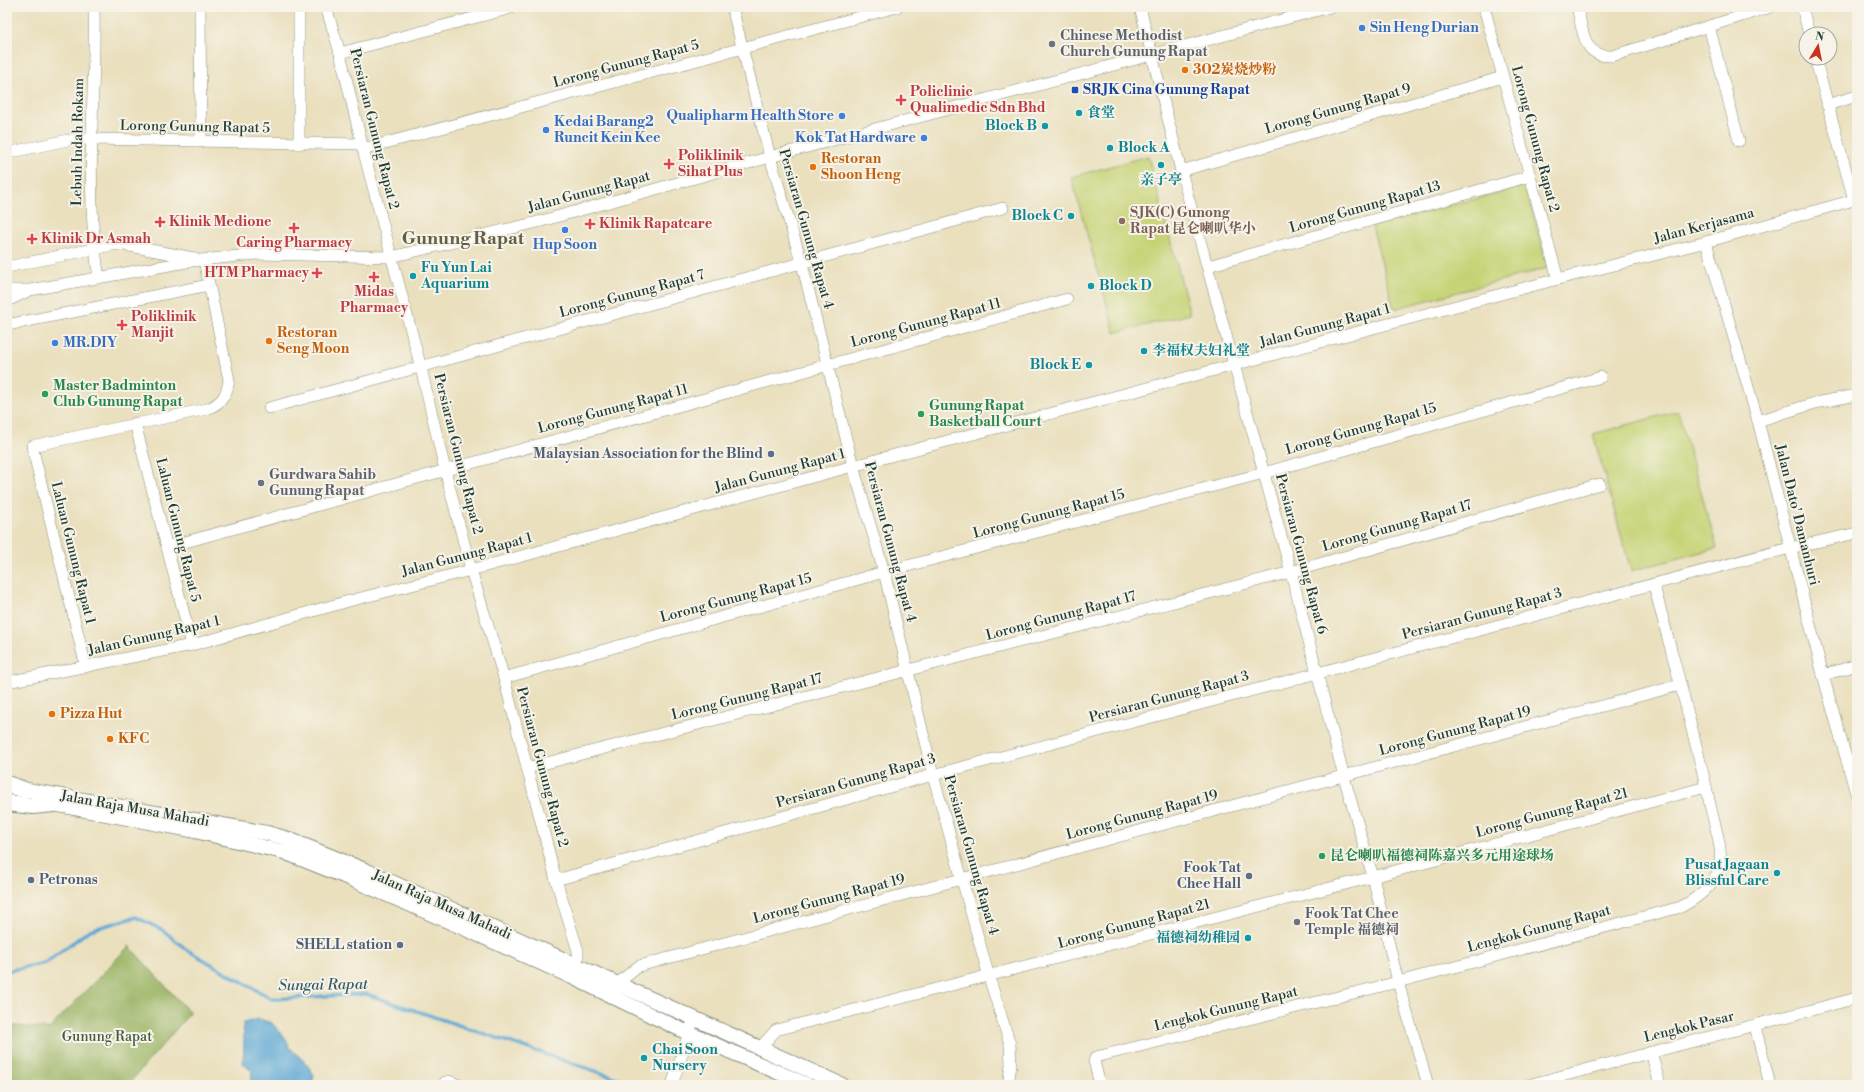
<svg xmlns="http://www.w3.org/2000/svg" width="1864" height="1092" font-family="'Libre Bodoni','Noto Serif SC',serif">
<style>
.green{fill:#c6d374;stroke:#728854}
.forest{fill:#9cb566;stroke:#5e794d}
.water{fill:#5da8d5;stroke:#3e7284}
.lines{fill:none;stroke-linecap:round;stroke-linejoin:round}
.stream{stroke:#5da8d5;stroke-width:3.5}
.minor-casing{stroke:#848e79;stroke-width:12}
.major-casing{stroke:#848e79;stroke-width:16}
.highway-casing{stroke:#848e79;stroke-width:18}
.minor{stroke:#fff;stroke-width:11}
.major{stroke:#fff;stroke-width:14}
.highway{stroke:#fff;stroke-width:16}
.shop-dot{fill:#3f7fe0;stroke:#f7f3e8;stroke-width:1.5}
.worship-dot{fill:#6b7280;stroke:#f7f3e8;stroke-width:1.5}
.food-dot{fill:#e8710a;stroke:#f7f3e8;stroke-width:1.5}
.transit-dot{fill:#1a4fb4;stroke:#f7f3e8;stroke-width:1.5}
.health-dot{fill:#e0444e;stroke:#f7f3e8;stroke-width:1.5}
.culture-dot{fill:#0f9aa8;stroke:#f7f3e8;stroke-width:1.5}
.education-dot{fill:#8d6e63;stroke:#f7f3e8;stroke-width:1.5}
.leisure-dot{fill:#2e9e5b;stroke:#f7f3e8;stroke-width:1.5}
.service-dot{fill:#5c6f8a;stroke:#f7f3e8;stroke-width:1.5}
.labels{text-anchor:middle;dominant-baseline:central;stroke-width:4;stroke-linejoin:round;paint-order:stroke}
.shop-label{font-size:14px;font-weight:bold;fill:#366cbe;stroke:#f7f3e8;text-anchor:start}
.worship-label{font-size:14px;font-weight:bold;fill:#5b616d;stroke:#f7f3e8;text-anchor:start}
.street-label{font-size:14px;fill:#1f3d34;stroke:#f7f3e8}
.food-label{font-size:14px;font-weight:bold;fill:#c56008;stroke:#f7f3e8;text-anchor:start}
.transit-label{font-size:14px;font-weight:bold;fill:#164399;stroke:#f7f3e8;text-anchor:start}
.health-label{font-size:14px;font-weight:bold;fill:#be3a42;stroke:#f7f3e8;text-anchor:start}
.culture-label{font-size:14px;font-weight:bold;fill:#0d838f;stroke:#f7f3e8;text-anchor:start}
.education-label{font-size:14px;font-weight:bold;fill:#785e54;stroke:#f7f3e8;text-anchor:start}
.leisure-label{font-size:14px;font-weight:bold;fill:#27864d;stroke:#f7f3e8;text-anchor:start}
.service-label{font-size:14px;font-weight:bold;fill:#4e5e75;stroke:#f7f3e8;text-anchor:end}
.park-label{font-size:14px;fill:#405b41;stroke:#f7f3e8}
.water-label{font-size:15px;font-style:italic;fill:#325d64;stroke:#f7f3e8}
.district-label{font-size:18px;font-weight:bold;fill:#615f46;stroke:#f7f3e8}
</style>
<rect width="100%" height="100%" fill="#f7f3e8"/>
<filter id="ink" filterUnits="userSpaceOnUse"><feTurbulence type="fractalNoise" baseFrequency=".025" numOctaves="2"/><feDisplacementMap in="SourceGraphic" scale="8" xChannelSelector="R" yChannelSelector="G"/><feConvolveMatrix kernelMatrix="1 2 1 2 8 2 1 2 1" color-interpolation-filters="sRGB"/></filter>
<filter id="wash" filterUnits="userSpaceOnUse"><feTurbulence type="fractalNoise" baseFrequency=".012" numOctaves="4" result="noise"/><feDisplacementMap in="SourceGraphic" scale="16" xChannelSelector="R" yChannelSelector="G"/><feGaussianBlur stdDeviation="0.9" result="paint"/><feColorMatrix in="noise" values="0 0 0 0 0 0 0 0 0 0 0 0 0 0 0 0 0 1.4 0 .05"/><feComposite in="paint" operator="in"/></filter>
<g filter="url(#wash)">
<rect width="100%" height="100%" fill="#eae0be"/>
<!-- green -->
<g class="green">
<polygon points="1148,156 1190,314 1115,333 1071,177"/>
<polygon points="1525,186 1548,268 1394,309 1372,226"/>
<polygon points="1678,411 1717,548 1631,571 1593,434"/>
</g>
<!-- forest -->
<polygon class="forest" points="129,946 190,1013 128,1085 7,1085 7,1025 49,1029"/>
<!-- water -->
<polygon class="water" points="259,1019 272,1023 287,1040 289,1047 306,1063 314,1075 312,1085 251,1085 252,1071 243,1064 244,1039 243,1023"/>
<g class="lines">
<!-- stream -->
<polyline class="stream" points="7,971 45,963 90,930 136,917 164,931 187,950 272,999 366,994 637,1085"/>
</g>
</g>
<g filter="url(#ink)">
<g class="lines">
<defs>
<g id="minor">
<path d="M94,7C96,97 84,188 99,278"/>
<polyline points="200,7 201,142"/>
<polyline points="299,7 299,144"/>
<polyline points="326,7 340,53 363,149 421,368 445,470 471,570 504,678 556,880 578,951 578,957 573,973"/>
<polyline points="732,7 770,157 802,264 853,466 884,572 933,775 989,977 1010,1044 1011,1065 1008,1085"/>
<polyline points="1140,7 1181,171 1291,572 1344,777 1373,877 1398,982 1428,1085"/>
<polyline points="1484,7 1558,279"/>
<path d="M1577,7C1583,29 1582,58 1612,56L1771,7"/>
<polyline points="1802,7 1809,34"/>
<polyline points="1709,26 1739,141"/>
<polyline points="340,53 515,7"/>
<polyline points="1815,58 1854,200"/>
<polyline points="1827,105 1857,96"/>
<polyline points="363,149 897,7"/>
<polyline points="7,153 68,140 91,139 362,144"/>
<polyline points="1181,171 1503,77"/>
<polyline points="1706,242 1758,421 1823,675 1857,797"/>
<polyline points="1208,266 1530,176"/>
<polyline points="7,267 112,245 124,245 194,258"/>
<polyline points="7,290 30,290 192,261 257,254 391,257 538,222 770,157 1330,7"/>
<polyline points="7,301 26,292"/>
<polyline points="7,325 209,285"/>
<polyline points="269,408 1003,208"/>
<polyline points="1758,421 1815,403 1857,395"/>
<polyline points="135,423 192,645"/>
<polyline points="167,547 1067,299"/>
<path d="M86,667L32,446L207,409C222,403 227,395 229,380L204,260"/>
<polyline points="1823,675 1857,665"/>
<polyline points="504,678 884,572 1264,473 1601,377"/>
<polyline points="7,682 192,645 349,601 471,570 853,466 1558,279 1706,242 1857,199"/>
<polyline points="527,768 1291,572 1600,484"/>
<polyline points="556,880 933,775 1790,548 1857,533"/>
<polyline points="617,984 639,966 1680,685"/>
<polyline points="1755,1026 1770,1085"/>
<polyline points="761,1047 776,1030 1373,877 1706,787"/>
<polyline points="1651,1052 1660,1085"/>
<polyline points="444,1085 445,1082 449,1081 459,1085"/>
<polyline points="672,1085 694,1018"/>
<path d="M1100,1085L1094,1061L1096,1057L1398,982L1681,907C1696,899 1713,886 1719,869C1724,850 1715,827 1711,809C1695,734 1673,659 1654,585"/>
<polyline points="1528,1085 1857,998"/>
</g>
<g id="major">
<polyline points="11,787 267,833 288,839 367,871 842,1085"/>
<polyline points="43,802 191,830 284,852 344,876 457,925 572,977 688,1033 807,1085"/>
</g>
<g id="highway">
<polyline points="7,784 22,789"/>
<polyline points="7,803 33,806 53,804"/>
</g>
</defs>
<!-- minor casing -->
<use href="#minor" class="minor-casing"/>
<!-- major casing -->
<use href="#major" class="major-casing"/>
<!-- highway casing -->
<use href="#highway" class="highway-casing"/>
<!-- minor -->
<use href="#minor" class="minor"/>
<!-- major -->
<use href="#major" class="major"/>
<!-- highway -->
<use href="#highway" class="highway"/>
</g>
</g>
<!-- markers -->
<g class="shop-dot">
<circle cx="1362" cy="28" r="4"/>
<circle cx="842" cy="116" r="4"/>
<circle cx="546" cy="130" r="4"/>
<circle cx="924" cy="138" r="4"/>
<circle cx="565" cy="230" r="4"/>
<circle cx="55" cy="343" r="4"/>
</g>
<g class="worship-dot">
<circle cx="1052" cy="44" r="4"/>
<circle cx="261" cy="483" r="4"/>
<circle cx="1297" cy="922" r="4"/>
</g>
<g class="food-dot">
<circle cx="1185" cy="70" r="4"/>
<circle cx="813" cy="167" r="4"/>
<circle cx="269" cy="341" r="4"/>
<circle cx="52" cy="714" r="4"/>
<circle cx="110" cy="739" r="4"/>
</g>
<rect class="transit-dot" x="1071" y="86" width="8" height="8" rx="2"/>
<g class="health-dot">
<path d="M899 94h4v4h4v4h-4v4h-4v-4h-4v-4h4z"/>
<path d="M667 158h4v4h4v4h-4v4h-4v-4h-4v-4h4z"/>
<path d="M158 216h4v4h4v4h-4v4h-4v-4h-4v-4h4z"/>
<path d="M588 218h4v4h4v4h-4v4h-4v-4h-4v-4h4z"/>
<path d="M292 222h4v4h4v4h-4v4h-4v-4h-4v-4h4z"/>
<path d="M30 233h4v4h4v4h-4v4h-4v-4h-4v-4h4z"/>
<path d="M315 267h4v4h4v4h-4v4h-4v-4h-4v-4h4z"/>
<path d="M372 271h4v4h4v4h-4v4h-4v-4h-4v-4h4z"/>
<path d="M120 319h4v4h4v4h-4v4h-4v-4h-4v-4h4z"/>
</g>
<g class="culture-dot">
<circle cx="1079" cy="113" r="4"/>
<circle cx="1045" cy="126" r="4"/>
<circle cx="1110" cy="148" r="4"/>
<circle cx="1161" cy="165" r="4"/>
<circle cx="1071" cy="216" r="4"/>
<circle cx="413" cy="276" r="4"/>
<circle cx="1091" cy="286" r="4"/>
<circle cx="1144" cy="351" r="4"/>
<circle cx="1089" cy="365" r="4"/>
<circle cx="1777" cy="873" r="4"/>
<circle cx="1248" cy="938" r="4"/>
<circle cx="644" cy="1058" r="4"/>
</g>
<circle class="education-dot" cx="1122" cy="221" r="4"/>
<g class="leisure-dot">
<circle cx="45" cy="394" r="4"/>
<circle cx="921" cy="414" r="4"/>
<circle cx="1322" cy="856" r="4"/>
</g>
<g class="service-dot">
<circle cx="771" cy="454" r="4"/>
<circle cx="1249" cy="876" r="4"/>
<circle cx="31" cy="880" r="4"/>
<circle cx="400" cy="945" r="4"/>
</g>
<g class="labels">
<!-- shop labels -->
<g class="shop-label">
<text x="1370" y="28">Sin Heng Durian</text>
<text x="834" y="116" text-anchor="end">Qualipharm Health Store</text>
<text x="554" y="122">Kedai Barang2<tspan x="554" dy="16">Runcit Kein Kee</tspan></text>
<text x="916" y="138" text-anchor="end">Kok Tat Hardware</text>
<text x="565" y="245" text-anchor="middle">Hup Soon</text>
<text x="63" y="343">MR.DIY</text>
</g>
<!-- worship labels -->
<g class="worship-label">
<text x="1060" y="36">Chinese Methodist<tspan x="1060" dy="16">Church Gunung Rapat</tspan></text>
<text x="269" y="475">Gurdwara Sahib<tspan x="269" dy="16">Gunung Rapat</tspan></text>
<text x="1305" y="914">Fook Tat Chee<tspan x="1305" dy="16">Temple 福德祠</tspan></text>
</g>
<!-- street labels -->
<g class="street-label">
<text transform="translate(626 64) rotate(-15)">Lorong Gunung Rapat 5</text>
<text transform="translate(1338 109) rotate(-16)">Lorong Gunung Rapat 9</text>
<text transform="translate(195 127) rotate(1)">Lorong Gunung Rapat 5</text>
<text transform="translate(374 129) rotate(76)">Persiaran Gunung Rapat 2</text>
<text transform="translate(1535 139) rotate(75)">Lorong Gunung Rapat 2</text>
<text transform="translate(78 142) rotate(-89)">Lebuh Indah Rokam</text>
<text transform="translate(589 192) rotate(-15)">Jalan Gunung Rapat</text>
<text transform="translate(1365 207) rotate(-16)">Lorong Gunung Rapat 13</text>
<text transform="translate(1704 226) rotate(-15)">Jalan Kerjasama</text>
<text transform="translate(806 229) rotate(74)">Persiaran Gunung Rapat 4</text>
<text transform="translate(632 294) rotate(-15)">Lorong Gunung Rapat 7</text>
<text transform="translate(926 323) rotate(-15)">Lorong Gunung Rapat 11</text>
<text transform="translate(1325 326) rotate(-15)">Jalan Gunung Rapat 1</text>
<text transform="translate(613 409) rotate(-15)">Lorong Gunung Rapat 11</text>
<text transform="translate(1361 429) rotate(-16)">Lorong Gunung Rapat 15</text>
<text transform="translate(458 454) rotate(76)">Persiaran Gunung Rapat 2</text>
<text transform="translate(780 471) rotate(-15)">Jalan Gunung Rapat 1</text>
<text transform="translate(1049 514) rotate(-15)">Lorong Gunung Rapat 15</text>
<text transform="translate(1797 515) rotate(76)">Jalan Dato' Damanhuri</text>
<text transform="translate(1397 526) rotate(-16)">Lorong Gunung Rapat 17</text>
<text transform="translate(178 530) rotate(76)">Laluan Gunung Rapat 5</text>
<text transform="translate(890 542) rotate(75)">Persiaran Gunung Rapat 4</text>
<text transform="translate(73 553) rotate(76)">Laluan Gunung Rapat 1</text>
<text transform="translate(1301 554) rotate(75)">Persiaran Gunung Rapat 6</text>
<text transform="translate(467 555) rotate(-15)">Jalan Gunung Rapat 1</text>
<text transform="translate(736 598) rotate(-15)">Lorong Gunung Rapat 15</text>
<text transform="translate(1482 614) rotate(-15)">Persiaran Gunung Rapat 3</text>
<text transform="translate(1061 616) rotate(-15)">Lorong Gunung Rapat 17</text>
<text transform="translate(154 636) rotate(-13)">Jalan Gunung Rapat 1</text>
<text transform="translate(747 697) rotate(-14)">Lorong Gunung Rapat 17</text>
<text transform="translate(1169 697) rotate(-15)">Persiaran Gunung Rapat 3</text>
<text transform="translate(1455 731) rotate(-15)">Lorong Gunung Rapat 19</text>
<text transform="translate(542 767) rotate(75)">Persiaran Gunung Rapat 2</text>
<text transform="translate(856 781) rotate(-16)">Persiaran Gunung Rapat 3</text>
<text transform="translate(135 809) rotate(10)">Jalan Raja Musa Mahadi</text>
<text transform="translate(1552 813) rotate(-15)">Lorong Gunung Rapat 21</text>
<text transform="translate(1142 815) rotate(-15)">Lorong Gunung Rapat 19</text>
<text transform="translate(971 855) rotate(74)">Persiaran Gunung Rapat 4</text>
<text transform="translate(829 899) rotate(-15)">Lorong Gunung Rapat 19</text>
<text transform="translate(442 905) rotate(24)">Jalan Raja Musa Mahadi</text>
<text transform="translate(1134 924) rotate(-15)">Lorong Gunung Rapat 21</text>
<text transform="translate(1539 929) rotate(-15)">Lengkok Gunung Rapat</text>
<text transform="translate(1226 1009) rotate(-14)">Lengkok Gunung Rapat</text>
<text transform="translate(1689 1027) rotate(-14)">Lengkok Pasar</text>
</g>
<!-- food labels -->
<g class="food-label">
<text x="1193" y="70">302炭烧炒粉</text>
<text x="821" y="159">Restoran<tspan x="821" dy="16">Shoon Heng</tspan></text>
<text x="277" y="333">Restoran<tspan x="277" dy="16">Seng Moon</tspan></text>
<text x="60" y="714">Pizza Hut</text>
<text x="118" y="739">KFC</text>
</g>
<!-- transit labels -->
<g class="transit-label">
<text x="1083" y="90">SRJK Cina Gunung Rapat</text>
</g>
<!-- health labels -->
<g class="health-label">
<text x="910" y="92">Policlinic<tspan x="910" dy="16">Qualimedic Sdn Bhd</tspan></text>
<text x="678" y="156">Poliklinik<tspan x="678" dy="16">Sihat Plus</tspan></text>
<text x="169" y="222">Klinik Medione</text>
<text x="599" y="224">Klinik Rapatcare</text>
<text x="41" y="239">Klinik Dr Asmah</text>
<text x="294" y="243" text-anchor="middle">Caring Pharmacy</text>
<text x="309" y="273" text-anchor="end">HTM Pharmacy</text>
<text x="374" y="292" text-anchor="middle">Midas<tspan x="374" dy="16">Pharmacy</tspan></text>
<text x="131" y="317">Poliklinik<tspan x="131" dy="16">Manjit</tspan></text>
</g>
<!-- culture labels -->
<g class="culture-label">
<text x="1087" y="113">食堂</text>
<text x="1037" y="126" text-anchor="end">Block B</text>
<text x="1118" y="148">Block A</text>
<text x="1161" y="180" text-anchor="middle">亲子亭</text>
<text x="1063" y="216" text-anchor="end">Block C</text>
<text x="421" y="268">Fu Yun Lai<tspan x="421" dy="16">Aquarium</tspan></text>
<text x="1099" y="286">Block D</text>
<text x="1152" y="351">李福权夫妇礼堂</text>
<text x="1081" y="365" text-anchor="end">Block E</text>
<text x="1769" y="865" text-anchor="end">Pusat Jagaan<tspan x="1769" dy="16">Blissful Care</tspan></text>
<text x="1240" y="938" text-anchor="end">福德祠幼稚园</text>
<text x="652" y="1050">Chai Soon<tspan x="652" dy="16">Nursery</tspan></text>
</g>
<!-- education labels -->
<g class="education-label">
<text x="1130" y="213">SJK(C) Gunong<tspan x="1130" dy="16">Rapat 昆仑喇叭华小</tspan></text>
</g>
<!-- leisure labels -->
<g class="leisure-label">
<text x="53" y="386">Master Badminton<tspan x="53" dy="16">Club Gunung Rapat</tspan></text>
<text x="929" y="406">Gunung Rapat<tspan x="929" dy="16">Basketball Court</tspan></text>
<text x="1330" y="856">昆仑喇叭福德祠陈嘉兴多元用途球场</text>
</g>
<!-- service labels -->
<g class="service-label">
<text x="763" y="454">Malaysian Association for the Blind</text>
<text x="1241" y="868">Fook Tat<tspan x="1241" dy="16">Chee Hall</tspan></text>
<text x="39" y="880" text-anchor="start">Petronas</text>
<text x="392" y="945">SHELL station</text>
</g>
<!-- park labels -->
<g class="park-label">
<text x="107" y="1037">Gunung Rapat</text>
</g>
<!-- water labels -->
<g class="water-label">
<text transform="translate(323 985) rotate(-1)">Sungai Rapat</text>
</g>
<!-- district labels -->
<g class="district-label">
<text x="463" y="238">Gunung Rapat</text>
</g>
</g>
<!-- margin -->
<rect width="1864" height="1092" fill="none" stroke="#f7f3e8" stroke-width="24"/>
<!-- north arrow -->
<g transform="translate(1818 46) rotate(10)"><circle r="19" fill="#f7f3e8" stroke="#a1aaa0"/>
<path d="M0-3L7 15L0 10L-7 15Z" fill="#c8321e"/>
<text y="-6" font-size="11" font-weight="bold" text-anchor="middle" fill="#1f3d34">N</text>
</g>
</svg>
